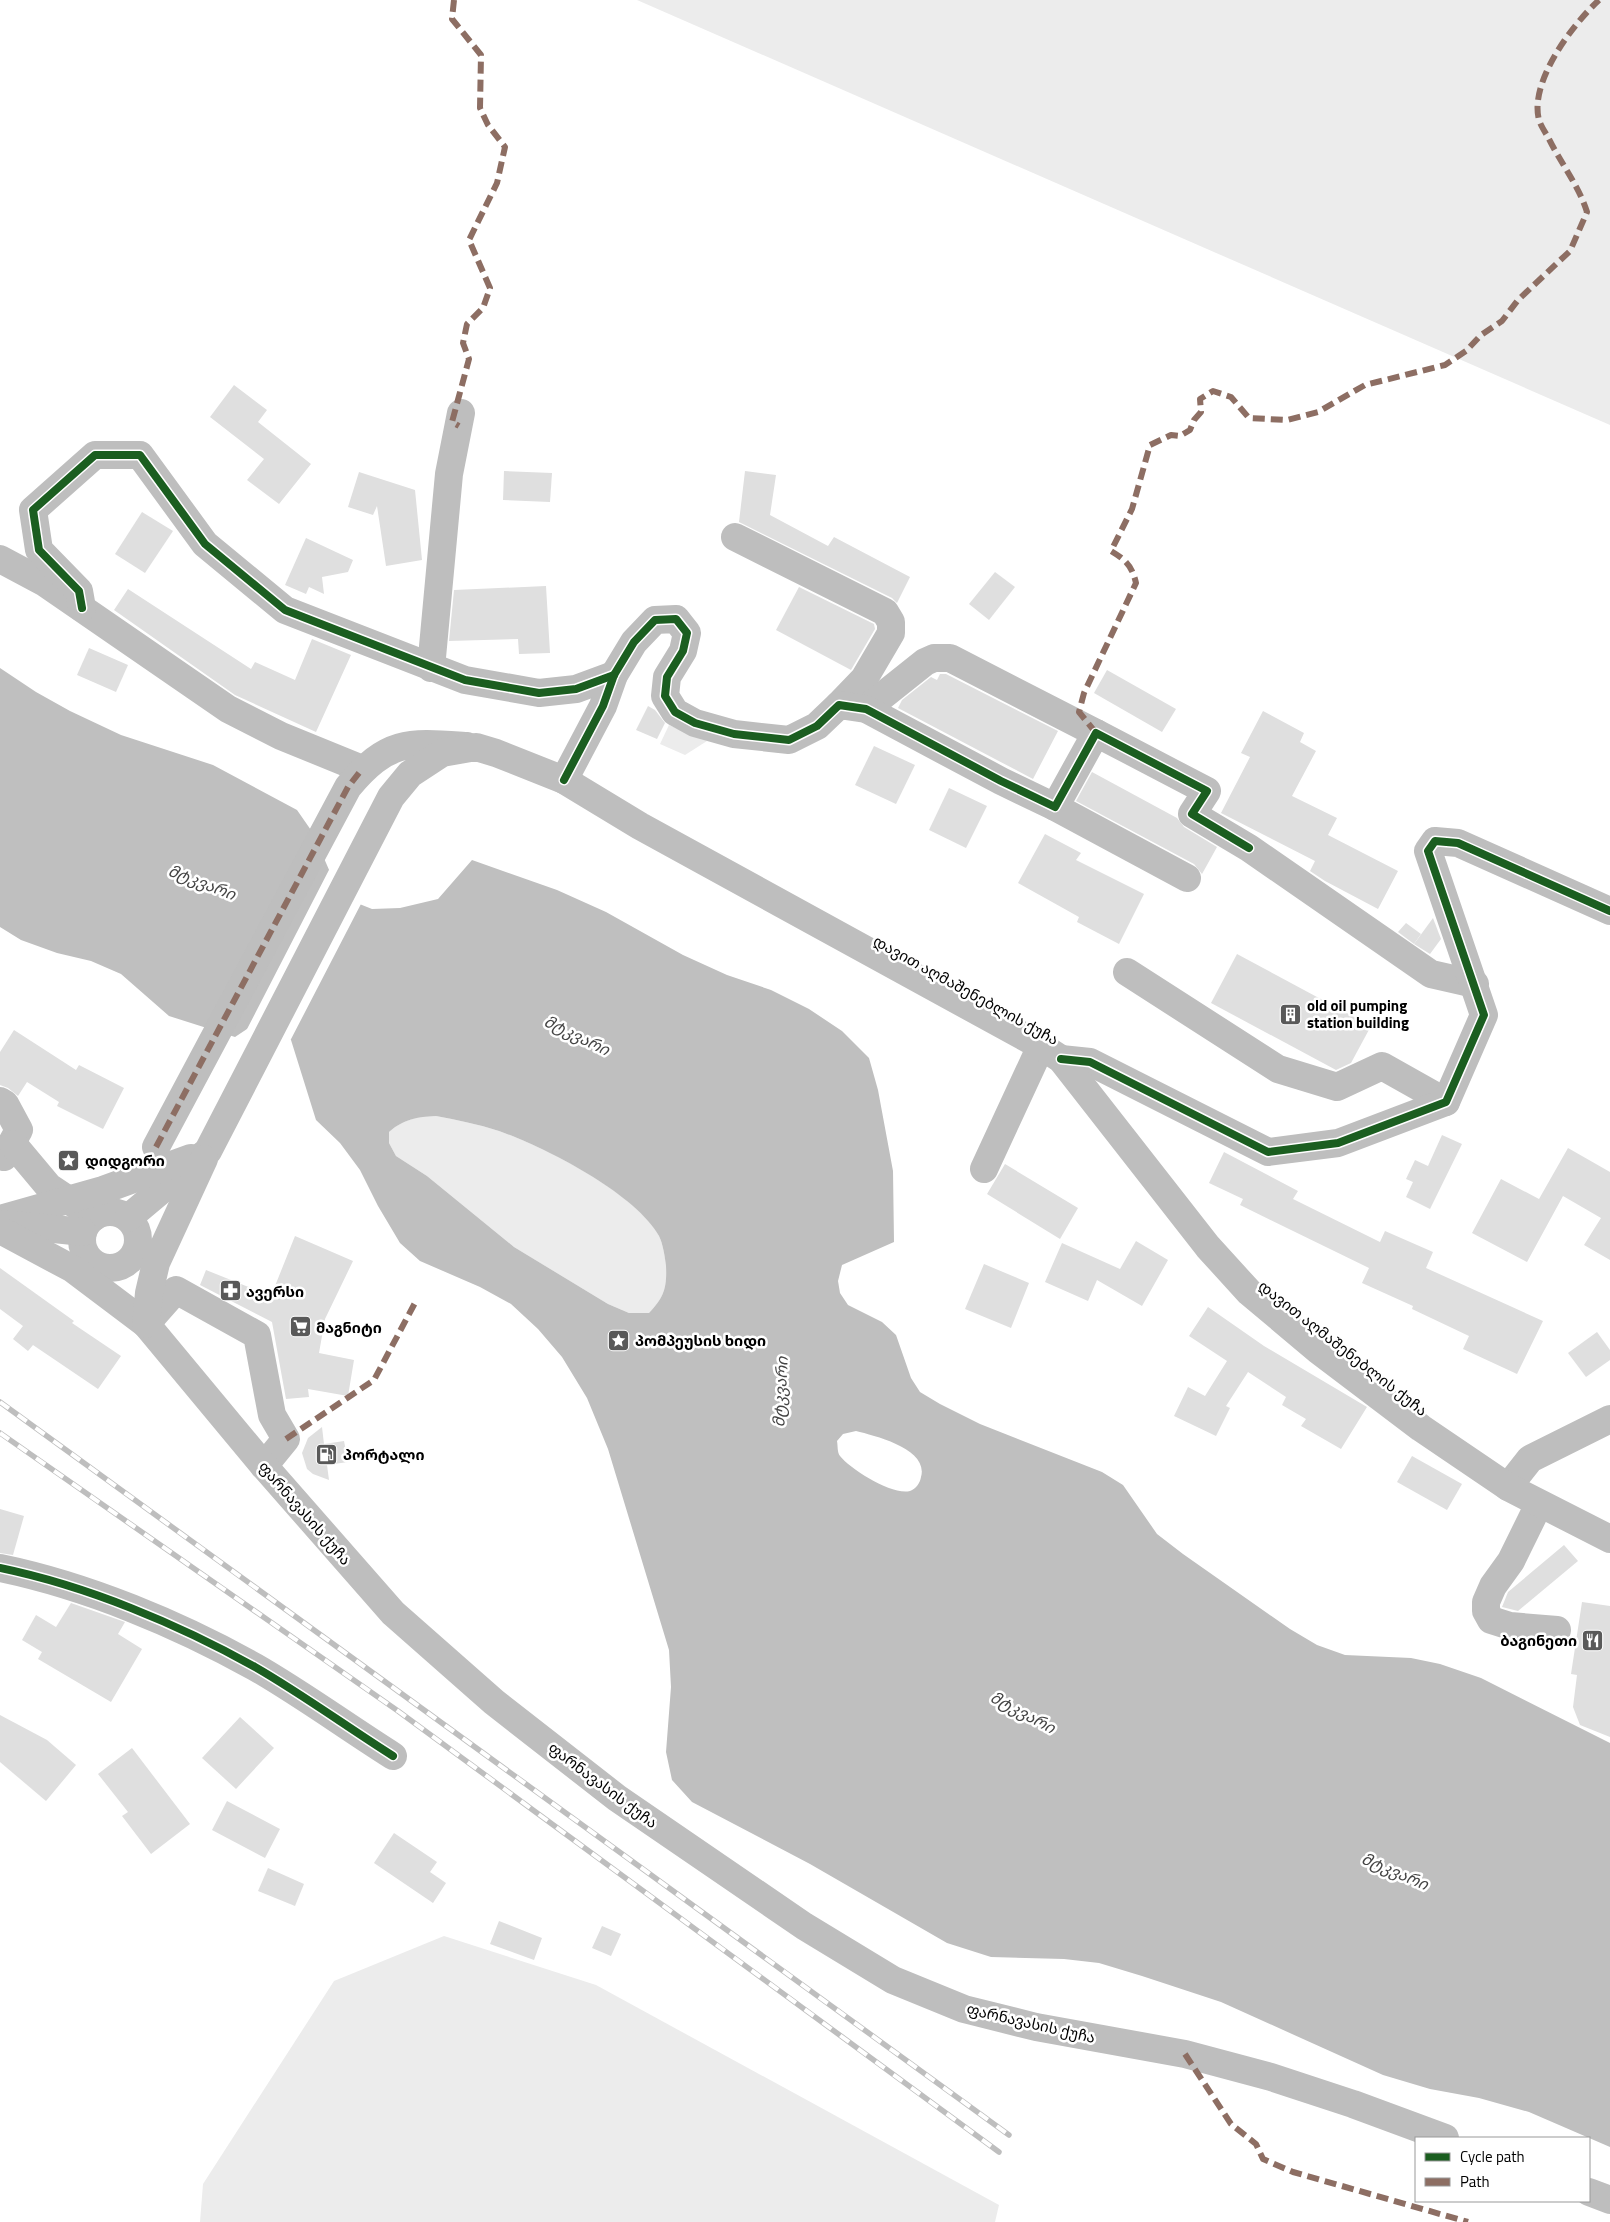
<svg xmlns="http://www.w3.org/2000/svg" width="1610" height="2222" font-family="'Titillium Web','Noto Sans Georgian',sans-serif">
<style>
.green{fill:#ececec}
.water{fill:#bfbfbf;fill-rule:evenodd}
.pier{fill:#fff}
.building{fill:#dfdfdf}
.lines{fill:none;stroke-linecap:round;stroke-linejoin:round}
.minor{stroke:#bebebe;stroke-width:28}
.major{stroke:#bebebe;stroke-width:28}
.rail-casing{stroke:#bebebe;stroke-width:5.5}
.rail{stroke:#fff;stroke-width:4;stroke-dasharray:11;stroke-linecap:butt}
.quiet{stroke:#8d6e63;stroke-width:6;stroke-dasharray:12 6;stroke-linecap:butt}
.cycleway-casing{stroke:#fff;stroke-width:11}
.cycleway{stroke:#1b5e20;stroke-width:8}
.labels{text-anchor:middle;dominant-baseline:central;stroke-width:5;stroke-linejoin:round;paint-order:stroke}
.street-label{font-size:15px;fill:#000;stroke:#fff}
.poi-label{font-size:15px;font-weight:bold;fill:#000;stroke:#fff;text-anchor:start}
.water-label{font-size:16px;font-style:italic;fill:#444;stroke:#fff}
</style>
<rect width="100%" height="100%" fill="#fff"/>
<!-- green -->
<g class="green">
<polygon points="637,0 1610,0 1610,425"/>
<polygon points="669,725 707,741 685,755 660,744"/>
<path d="M436,1116C457,1120 478,1124 499,1131C544,1147 636,1193 659,1236C663,1244 665,1257 666,1266C667,1288 664,1297 649,1313H629L608,1304L514,1247L427,1176L396,1156L389,1143V1132C404,1119 416,1117 436,1116Z"/>
<polygon points="444,1936 596,1985 999,2205 995,2222 200,2222 203,2184 334,1981"/>
</g>
<!-- water -->
<path class="water" d="M0,668L36,692L70,711L121,735L213,765L297,810L313,833L333,879L352,901L372,909L400,908L438,899L472,860L557,890L606,912L683,955L727,975L771,990L809,1009L842,1031L869,1058L878,1090L893,1171L894,1242L842,1265L838,1281L840,1293L848,1305L882,1322L896,1335L911,1378L920,1392L940,1404L980,1424L1102,1472L1123,1485L1157,1534L1183,1554L1290,1629L1317,1645L1345,1655L1411,1658L1440,1664L1481,1678L1610,1743V2147L1529,2112L1479,2098L1430,2089L1383,2075L1221,2002L1142,1976L1099,1963L1064,1959L991,1957L947,1943L810,1864L692,1802L672,1780L666,1752L671,1687L669,1650L608,1449L587,1398L562,1357L538,1329L511,1304L480,1287L420,1261L400,1243L378,1206L360,1170L340,1143L316,1120L291,1040L256,1023L235,1037L169,1016L121,974L91,961L57,953L21,940L0,927ZM436,1116C457,1120 478,1124 499,1131C544,1147 635,1193 659,1236C663,1244 665,1257 666,1266C667,1288 664,1297 649,1313H629L608,1304L514,1247L427,1176L396,1156L389,1143V1132C404,1119 417,1117 436,1116ZM856,1431C876,1436 929,1449 921,1477C920,1483 916,1489 910,1491C893,1496 850,1469 840,1456C837,1452 838,1446 837,1441L843,1434Z"/>
<!-- pier -->
<polygon class="pier" points="331,866 335,878 353,899 362,902 289,1043 256,1026 245,1033"/>
<!-- building -->
<g class="building">
<polygon points="234,385 267,410 258,422 311,464 279,504 247,480 264,459 210,417"/>
<polygon points="504,471 552,473 550,502 503,500"/>
<polygon points="745,471 776,475 770,515 828,546 834,537 910,577 897,603 892,598 739,522"/>
<polygon points="359,472 415,490 422,560 386,566 377,506 373,515 348,507"/>
<polygon points="142,512 173,531 145,573 115,554"/>
<polygon points="306,538 353,560 348,572 322,577 324,594 309,587 306,594 285,585"/>
<polygon points="995,572 1015,587 989,620 969,604"/>
<polygon points="546,586 550,653 519,654 518,639 449,641 454,590"/>
<polygon points="799,587 874,624 875,629 851,670 776,630"/>
<polygon points="128,589 251,669 255,662 295,680 312,639 351,655 316,732 235,695 114,610"/>
<polygon points="89,648 128,665 116,692 77,675"/>
<polygon points="1107,670 1176,709 1162,732 1094,693"/>
<polygon points="940,674 946,674 1058,731 1033,779 898,708 902,700 931,677 937,680"/>
<polygon points="648,706 655,710 665,723 657,739 636,730"/>
<polygon points="1263,711 1304,733 1300,742 1316,751 1292,796 1337,818 1328,835 1398,871 1378,909 1325,881 1310,871 1315,861 1221,813 1250,757 1241,753"/>
<polygon points="874,746 915,765 896,804 855,785"/>
<polygon points="1092,772 1177,818 1184,827 1217,847 1202,874 1194,864 1076,801"/>
<polygon points="949,788 987,806 966,848 929,830"/>
<polygon points="1045,834 1081,853 1076,860 1144,894 1119,944 1077,922 1079,917 1018,883"/>
<polygon points="1433,918 1441,939 1430,954 1414,944"/>
<polygon points="1406,923 1421,934 1414,944 1398,932"/>
<polygon points="1237,954 1371,1026 1351,1063 1336,1070 1211,1003"/>
<polygon points="14,1030 76,1070 79,1065 124,1088 103,1129 57,1106 59,1102 27,1082 18,1096 8,1088 0,1085 0,1052"/>
<polygon points="1442,1135 1462,1144 1430,1209 1406,1197 1413,1182 1406,1179 1415,1160 1428,1166"/>
<polygon points="1568,1148 1610,1172 1610,1260 1584,1245 1601,1218 1563,1196 1527,1262 1472,1233 1501,1179 1539,1199"/>
<polygon points="1224,1152 1298,1191 1293,1199 1380,1242 1385,1231 1433,1252 1426,1268 1543,1321 1517,1374 1463,1349 1469,1336 1412,1309 1413,1306 1362,1283 1369,1268 1240,1205 1243,1199 1209,1183"/>
<polygon points="1005,1164 1078,1208 1060,1239 987,1194"/>
<polygon points="295,1236 353,1261 325,1319 319,1353 354,1360 348,1396 308,1389 309,1397 286,1399 272,1322 200,1285 206,1270 271,1296"/>
<polygon points="1136,1241 1168,1260 1142,1306 1097,1280 1088,1301 1045,1282 1062,1243 1120,1269"/>
<polygon points="984,1264 1029,1283 1011,1328 965,1309"/>
<polygon points="0,1268 74,1321 72,1323 121,1356 98,1389 33,1345 28,1351 13,1339 23,1326 0,1309"/>
<polygon points="1208,1307 1264,1346 1367,1407 1341,1449 1301,1426 1306,1419 1282,1405 1286,1397 1248,1372 1226,1406 1230,1408 1216,1436 1174,1416 1188,1387 1205,1396 1227,1361 1189,1336"/>
<polygon points="1597,1332 1610,1350 1610,1360 1586,1377 1568,1353"/>
<polygon points="322,1427 324,1444 344,1441 348,1462 327,1465 329,1480 313,1474 307,1469 302,1453 308,1438"/>
<polygon points="1412,1456 1462,1484 1447,1510 1397,1482"/>
<polygon points="0,1509 24,1516 13,1555 0,1553"/>
<polygon points="1564,1545 1578,1561 1518,1611 1502,1607 1508,1592"/>
<polygon points="1582,1602 1610,1606 1610,1737 1580,1725 1573,1707 1577,1675 1571,1674"/>
<polygon points="71,1603 125,1622 118,1634 142,1649 111,1702 38,1659 42,1652 22,1640 36,1615 56,1627"/>
<polygon points="0,1715 47,1740 76,1765 46,1801 0,1762"/>
<polygon points="240,1717 274,1748 236,1789 202,1758"/>
<polygon points="132,1748 190,1824 151,1854 122,1816 128,1812 98,1774"/>
<polygon points="227,1801 280,1829 265,1858 212,1830"/>
<polygon points="394,1833 437,1862 430,1872 446,1883 433,1903 374,1863"/>
<polygon points="268,1868 304,1884 295,1906 258,1891"/>
<polygon points="499,1921 542,1938 534,1960 490,1944"/>
<polygon points="602,1926 621,1934 611,1956 592,1948"/>
</g>
<g class="lines">
<!-- minor -->
<g class="minor">
<polyline points="735,537 885,612 891,622 891,633 864,679 839,705"/>
<polyline points="0,559 45,583 228,709 281,736 362,769"/>
<polyline points="82,608 79,591 39,550 33,510 95,455 140,455 205,544 285,610 465,680 539,693 576,689 614,675"/>
<polyline points="431,668 449,474 461,413"/>
<polyline points="866,709 925,662 934,658 950,658 1096,733"/>
<polyline points="564,780 603,706 614,675 634,642 655,620 676,619 687,633 683,651 667,677 665,696 675,712 695,723 734,734 789,740 817,726 839,705 866,709 1001,781 1055,807 1096,733 1207,791 1192,814 1249,848 1431,974 1475,984"/>
<polyline points="1055,807 1187,878"/>
<polyline points="1127,972 1278,1069 1337,1087 1382,1066 1446,1102"/>
<polyline points="1061,1059 1090,1062 1268,1152 1338,1143 1446,1102 1484,1015 1428,851 1435,841 1458,843 1610,911"/>
<polyline points="0,1101 5,1104 19,1130 4,1157"/>
<polyline points="13,1144 49,1187 94,1217"/>
<path d="M156,1147L348,787C388,739 409,742 467,746"/>
<polyline points="984,1169 1041,1046"/>
<polyline points="146,1324 176,1290 257,1335 272,1415 286,1439 264,1466"/>
<polyline points="1508,1487 1530,1459 1610,1419"/>
<polyline points="1539,1504 1511,1561 1493,1586 1486,1602 1486,1611 1491,1620 1510,1626 1557,1630"/>
<path d="M0,1568C87,1586 178,1624 255,1667C302,1694 347,1727 393,1756"/>
</g>
<!-- major -->
<g class="major">
<circle cx="110" cy="1240" r="28"/>
<polyline points="128,1218 208,1151 391,797 410,774 442,753 476,747 496,753 564,780 640,826 1041,1046 1061,1059 1208,1247 1249,1292 1318,1350 1421,1428 1508,1487 1610,1539"/>
<polyline points="0,1219 103,1190 191,1158"/>
<polyline points="5,1224 83,1232"/>
<polyline points="0,1230 73,1269 146,1324 264,1466 393,1613 494,1702 617,1798 804,1926 893,1980 964,2009 1036,2027 1185,2054 1271,2077 1353,2104 1445,2138"/>
<polyline points="146,1324 149,1293 156,1263 204,1159"/>
<polyline points="1589,2192 1610,2200"/>
</g>
<defs>
<g id="rail">
<polyline points="0,1402 1009,2135"/>
<polyline points="0,1433 398,1711 999,2152"/>
</g>
</defs>
<!-- rail casing -->
<use href="#rail" class="rail-casing"/>
<!-- rail -->
<use href="#rail" class="rail"/>
<!-- quiet -->
<g class="quiet">
<polyline points="454,0 452,19 481,55 480,108 488,125 505,147 497,183 469,240 490,288 483,308 467,324 463,343 469,359 452,422 459,426"/>
<path d="M1096,733L1079,712L1084,693L1136,583C1132,566 1126,560 1111,551L1132,509L1150,445L1171,435L1180,436L1190,430L1194,420L1201,412L1200,399L1213,391L1231,397L1249,418L1287,420L1318,412L1365,385L1445,365L1466,351L1481,335L1502,321L1518,300L1570,251L1587,212C1579,186 1560,162 1548,137C1545,132 1541,126 1539,120C1529,82 1572,25 1599,0"/>
<polyline points="156,1147 348,787 362,769"/>
<polyline points="286,1439 374,1380 416,1301"/>
<polyline points="1185,2054 1231,2124 1256,2144 1263,2159 1293,2172 1468,2222"/>
</g>
<defs>
<g id="cycleway">
<polyline points="82,608 79,591 39,550 33,510 95,455 140,455 205,544 285,610 465,680 539,693 576,689 614,675"/>
<polyline points="564,780 603,706 614,675 634,642 655,620 676,619 687,633 683,651 667,677 665,696 675,712 695,723 734,734 789,740 817,726 839,705 866,709 1001,781 1055,807 1096,733 1207,791 1192,814 1249,848"/>
<polyline points="1061,1059 1090,1062 1268,1152 1338,1143 1446,1102 1484,1015 1428,851 1435,841 1458,843 1610,911"/>
<path d="M0,1568C87,1586 178,1624 255,1667C302,1694 347,1727 393,1756"/>
</g>
</defs>
<!-- cycleway casing -->
<use href="#cycleway" class="cycleway-casing"/>
<!-- cycleway -->
<use href="#cycleway" class="cycleway"/>
</g>
<!-- icons -->
<defs>
<symbol id="building-square" viewBox="-11 -11 22 22"><rect x="-9" y="-9" width="18" height="18" rx="4" fill="#595959" stroke="#fff"/><path d="M-4-6H4V6H1V3H-1V6H-4ZM-2.5-4.3h1.7v1.8h-1.7ZM.8-4.3h1.7v1.8H.8ZM-2.5-1h1.7V.8h-1.7ZM.8-1h1.7V.8H.8Z" fill="#fff"/></symbol>
<symbol id="sight-square" viewBox="-11 -11 22 22"><rect x="-9" y="-9" width="18" height="18" rx="4" fill="#595959" stroke="#fff"/><path d="M0-6L1.8-2.2L6-1.7L2.9 1.2L3.7 5.4L0 3.3L-3.7 5.4L-2.9 1.2L-6-1.7L-1.8-2.2Z" fill="#fff"/></symbol>
<symbol id="pharmacy-square" viewBox="-11 -11 22 22"><rect x="-9" y="-9" width="18" height="18" rx="4" fill="#595959" stroke="#fff"/><path d="M-2-6h4v4h4v4h-4v4h-4v-4h-4v-4h4Z" fill="#fff"/></symbol>
<symbol id="supermarket-square" viewBox="-11 -11 22 22"><rect x="-9" y="-9" width="18" height="18" rx="4" fill="#595959" stroke="#fff"/><path d="M-6-5.5h2.5l.6 2H6L4.5 2H-2.5L-4.4-4H-6ZM-1.5 3.2a1.3 1.3 0 1 0 .1 0ZM3 3.2a1.3 1.3 0 1 0 .1 0Z" fill="#fff"/></symbol>
<symbol id="fuel-square" viewBox="-11 -11 22 22"><rect x="-9" y="-9" width="18" height="18" rx="4" fill="#595959" stroke="#fff"/><path d="M-5.5-6h7V0h2V4h1.3V-2.5L3-4.5l.8-.8L6-3V5H2.5V1h-1V6h-7ZM-4.2-4.7v3.2H.2V-4.7Z" fill="#fff"/></symbol>
<symbol id="restaurant-square" viewBox="-11 -11 22 22"><rect x="-9" y="-9" width="18" height="18" rx="4" fill="#595959" stroke="#fff"/><path d="M-5-6h1v4h1v-4h1v4h1v-4h1v5L-1.5 .5V6h-2V.5L-5-1ZM5-6V6H3V1.5H1.5Q1.5-4 5-6Z" fill="#fff"/></symbol>
</defs>
<g fill-rule="evenodd">
<use href="#building-square" x="1278" y="1002" width="25" height="25"/>
<use href="#sight-square" x="56" y="1148" width="25" height="25"/>
<use href="#pharmacy-square" x="218" y="1278" width="25" height="25"/>
<use href="#supermarket-square" x="288" y="1314" width="25" height="25"/>
<use href="#sight-square" x="606" y="1328" width="25" height="25"/>
<use href="#fuel-square" x="314" y="1442" width="25" height="25"/>
<use href="#restaurant-square" x="1580" y="1628" width="25" height="25"/>
</g>
<g class="labels">
<!-- street labels -->
<g class="street-label">
<text transform="translate(966 990) rotate(29)">დავით აღმაშენებლის ქუჩა</text>
<text transform="translate(1343 1348) rotate(38)">დავით აღმაშენებლის ქუჩა</text>
<text transform="translate(305 1513) rotate(49)">ფარნავასის ქუჩა</text>
<text transform="translate(603 1785) rotate(37)">ფარნავასის ქუჩა</text>
<text transform="translate(1031 2023) rotate(13)">ფარნავასის ქუჩა</text>
</g>
<!-- poi labels -->
<g class="poi-label">
<text x="1307" y="1005">old oil pumping<tspan x="1307" dy="17">station building</tspan></text>
<text x="85" y="1160">დიდგორი</text>
<text x="246" y="1291">ავერსი</text>
<text x="316" y="1327">მაგნიტი</text>
<text x="635" y="1340">პომპეუსის ხიდი</text>
<text x="343" y="1454">პორტალი</text>
<text x="1577" y="1640" text-anchor="end">ბაგინეთი</text>
</g>
<!-- water labels -->
<g class="water-label">
<text transform="translate(202 882) rotate(21)">მტკვარი</text>
<text transform="translate(577 1035) rotate(26)">მტკვარი</text>
<text transform="translate(780 1392) rotate(-87)">მტკვარი</text>
<text transform="translate(1023 1712) rotate(28)">მტკვარი</text>
<text transform="translate(1395 1871) rotate(23)">მტკვარი</text>
</g>
</g>
<!-- legend -->
<rect x="1415" y="2137" width="175" height="65" fill="#ffffff" stroke="#999999"/>
<rect x="1425" y="2153" width="25" height="8" fill="#1b5e20" stroke="#999999"/>
<text x="1460" y="2162" font-size="15" fill="#000000">Cycle path</text>
<rect x="1425" y="2178" width="25" height="8" fill="#8d6e63" stroke="#999999"/>
<text x="1460" y="2187" font-size="15" fill="#000000">Path</text>
</svg>
